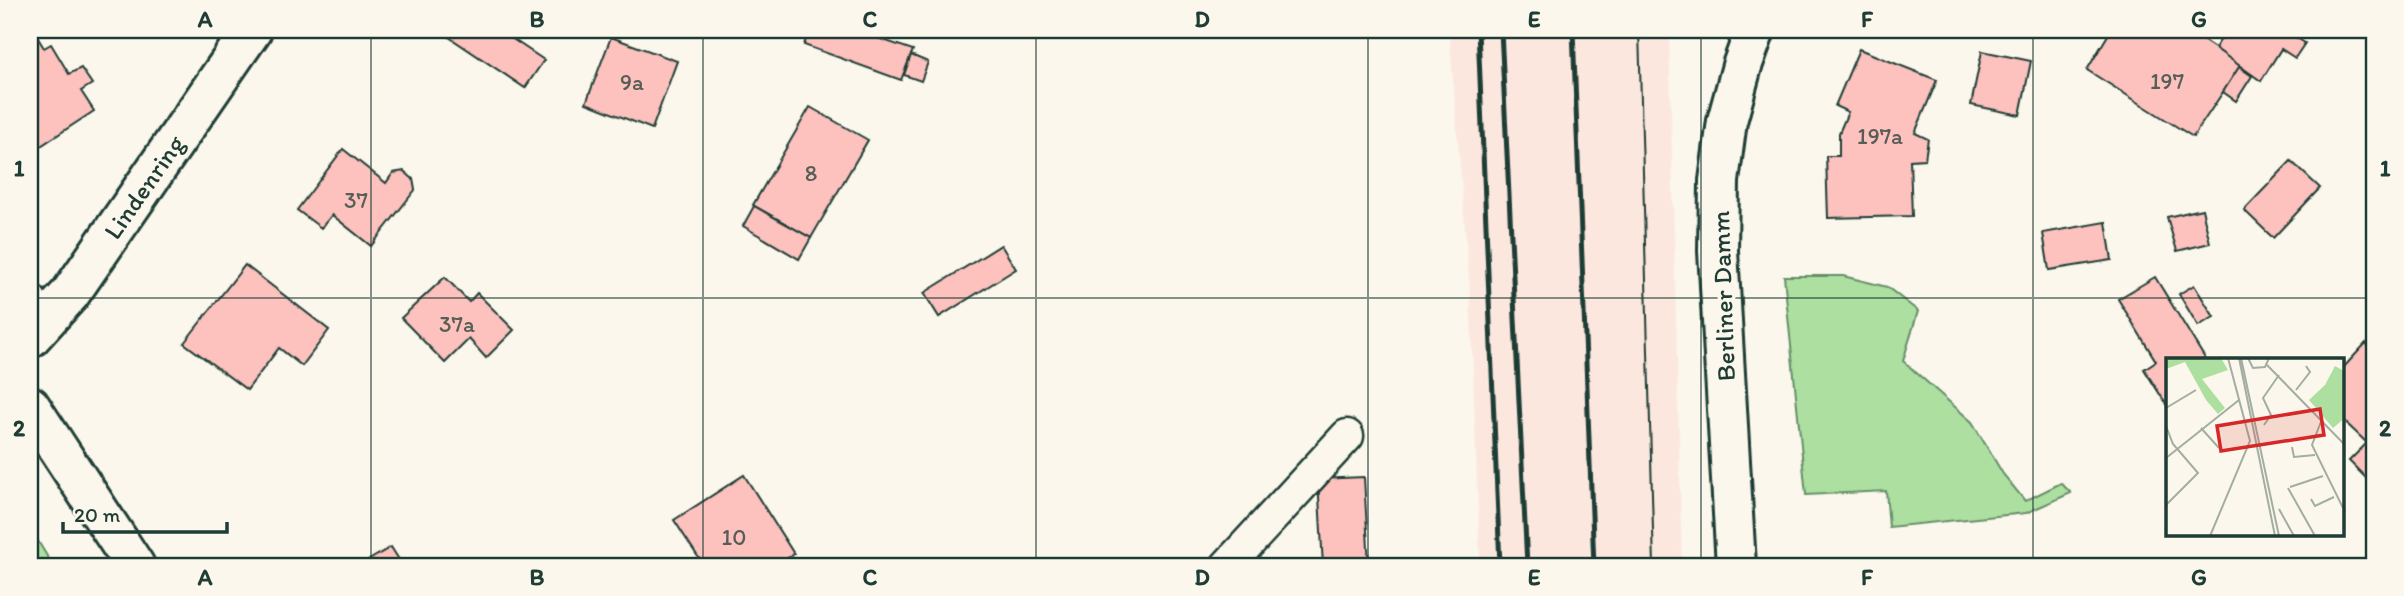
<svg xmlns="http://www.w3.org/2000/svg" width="2404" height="596" font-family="Itim,sans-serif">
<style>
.built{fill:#fce7de}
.green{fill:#acdfa0;stroke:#668e6a;stroke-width:2}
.building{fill:#fdc1be;stroke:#1f3d34;stroke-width:2}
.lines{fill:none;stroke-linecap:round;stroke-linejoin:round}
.service-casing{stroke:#1f3d34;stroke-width:37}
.minor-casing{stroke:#1f3d34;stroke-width:44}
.tertiary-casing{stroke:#1f3d34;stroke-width:44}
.secondary-casing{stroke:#1f3d34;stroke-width:44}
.service{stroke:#fbf7ec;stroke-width:32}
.minor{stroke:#fbf7ec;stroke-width:38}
.tertiary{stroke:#fbf7ec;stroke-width:38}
.secondary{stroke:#fbf7ec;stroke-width:38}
.tram{stroke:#1f3d34;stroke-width:2}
.rail{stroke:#1f3d34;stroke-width:5}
.grid{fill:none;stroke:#1f3d34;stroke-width:2;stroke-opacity:0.55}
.labels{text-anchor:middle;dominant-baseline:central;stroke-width:7;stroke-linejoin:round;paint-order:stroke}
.number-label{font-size:23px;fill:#565e56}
.street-label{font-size:26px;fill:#1f3d34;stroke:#fbf7ec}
.inset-road{fill:none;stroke:#a3ada2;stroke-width:2}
.view{fill:#d62828;fill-opacity:0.15;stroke:#d62828;stroke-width:3.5}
.inset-edge{fill:none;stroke:#1f3d34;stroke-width:3.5}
.neatline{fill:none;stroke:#1f3d34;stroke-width:2.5}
.grid-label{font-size:23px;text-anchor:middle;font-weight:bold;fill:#1f3d34}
</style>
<rect width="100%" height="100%" fill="#fbf7ec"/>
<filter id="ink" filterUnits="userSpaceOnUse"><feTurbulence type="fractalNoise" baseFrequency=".0143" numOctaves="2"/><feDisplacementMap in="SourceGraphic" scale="14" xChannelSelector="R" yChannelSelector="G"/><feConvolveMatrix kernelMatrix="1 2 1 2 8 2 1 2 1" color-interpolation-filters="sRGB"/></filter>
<g filter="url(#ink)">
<!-- built -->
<polygon class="built" points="1449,30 1669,30 1682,566 1480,566 1470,291"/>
<!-- green -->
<g class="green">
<polygon points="1784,276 1843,276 1887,287 1918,311 1903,361 1972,422 2003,474 2025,501 2061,483 2071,493 2026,513 1889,527 1886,491 1806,495"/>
<polygon points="30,528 53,566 30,566"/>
</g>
<!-- building -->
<g class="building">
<polygon points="30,30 33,30 44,48 51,44 69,74 81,68 92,84 81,91 94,111 36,149 30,139"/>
<polygon points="445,30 499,30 544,60 525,88 443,33"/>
<polygon points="809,30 854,30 913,50 901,80 804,45"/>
<polygon points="2111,30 2187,30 2241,65 2193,137 2087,70"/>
<polygon points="2227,30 2284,30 2305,43 2295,58 2281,49 2261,81 2215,48"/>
<polygon points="611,37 677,61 652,129 586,103"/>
<polygon points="1859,49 1937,80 1915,133 1928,139 1925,159 1910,160 1912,216 1828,218 1826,156 1839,156 1839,133 1848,112 1835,106"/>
<polygon points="1982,51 2031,61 2020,115 1971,105"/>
<polygon points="911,55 928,62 921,81 904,75"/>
<polygon points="2239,67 2252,76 2236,101 2223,92"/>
<polygon points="810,107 868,140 811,238 753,205"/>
<polygon points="343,149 386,183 393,173 404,171 413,179 415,190 371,246 332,215 321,228 297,210"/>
<polygon points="2291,161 2320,188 2273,238 2244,210"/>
<polygon points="754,206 811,238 799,259 743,226"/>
<polygon points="2202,209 2210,243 2177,251 2167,217"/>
<polygon points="2106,222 2112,260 2049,270 2043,233"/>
<polygon points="1001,245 1016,269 939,317 924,293"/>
<polygon points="245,265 329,330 302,366 279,348 247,390 184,343"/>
<polygon points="445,277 469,302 477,293 514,330 486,358 469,339 445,363 401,318"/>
<polygon points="2155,277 2206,360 2168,360 2168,407 2144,369 2156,361 2118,299"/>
<polygon points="2194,285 2214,317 2198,326 2179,294"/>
<polygon points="2366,343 2374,352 2373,485 2349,461 2367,443 2343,420 2343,368"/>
<polygon points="744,475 794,554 775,566 704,566 674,520"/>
<polygon points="1364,477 1369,566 1323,566 1318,479"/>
<polygon points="391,547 403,566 359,566"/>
</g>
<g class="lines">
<defs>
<g id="service">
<polyline points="30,300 40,329"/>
<polyline points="1227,566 1347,436"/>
</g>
<polyline id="minor" points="30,338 70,294 252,30"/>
<polyline id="tertiary" points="30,406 135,566"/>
<polyline id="secondary" points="1736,566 1718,251 1719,181 1727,121 1742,66 1755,30"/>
</defs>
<!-- service casing -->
<use href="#service" class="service-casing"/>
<!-- minor casing -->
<use href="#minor" class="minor-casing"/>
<!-- tertiary casing -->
<use href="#tertiary" class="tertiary-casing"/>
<!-- secondary casing -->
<use href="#secondary" class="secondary-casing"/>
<!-- service -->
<use href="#service" class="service"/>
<!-- minor -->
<use href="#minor" class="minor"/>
<!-- tertiary -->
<use href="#tertiary" class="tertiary"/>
<!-- secondary -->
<use href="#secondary" class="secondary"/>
<!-- tram -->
<polyline class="tram" points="1639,30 1654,566"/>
<!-- rail -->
<g class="rail">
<polyline points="1478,30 1500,566"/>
<polyline points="1501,30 1527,566"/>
<polyline points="1573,30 1594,566"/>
</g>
</g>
</g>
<!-- grid -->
<path class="grid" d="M371,30V566M703,30V566M1036,30V566M1368,30V566M1701,30V566M2033,30V566M30,298H2374"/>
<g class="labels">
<!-- number labels -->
<g class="number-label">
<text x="2167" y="81">197</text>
<text x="632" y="82">9a</text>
<text x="1880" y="136">197a</text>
<text x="811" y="173">8</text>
<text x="356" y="200">37</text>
<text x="457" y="324">37a</text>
<text x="734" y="537">10</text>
</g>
<!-- street labels -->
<g class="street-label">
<text transform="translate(144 187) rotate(-55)">Lindenring</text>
<text transform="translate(1723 296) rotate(-92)">Berliner Damm</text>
</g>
</g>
<!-- overview -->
<g transform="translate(2166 358)">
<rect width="178" height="178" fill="#fbf7ec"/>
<path d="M0,0H55L62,12L36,21L59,50L52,56L40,42L19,4L0,11ZM169,8L178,13L179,60L167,70L143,42L159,27Z" fill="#acdfa0"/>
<path class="inset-road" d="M73,0L109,178M75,0L113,178M82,0L87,10L99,9L103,0M101,7L179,87M130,32L144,14L140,8M0,50L30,32M156,61L146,87L179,154M98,67L105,57L97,40L113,17M0,68L7,86L32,115L0,147M35,70L53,90M126,89L128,99L149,97M0,100L73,42M124,129L157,118M122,130L149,178M145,141L149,148L168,139M113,151L128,178M44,178L84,83L62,0"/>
<path class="view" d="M154,51L158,77L55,93L51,68Z"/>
<rect width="178" height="178" class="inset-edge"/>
</g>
<!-- margin -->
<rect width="2404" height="596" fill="none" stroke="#fbf7ec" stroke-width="77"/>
<!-- scale -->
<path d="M63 522v10h164v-10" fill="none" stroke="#1f3d34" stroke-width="3.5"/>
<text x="74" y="522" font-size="21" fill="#1f3d34" stroke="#fbf7ec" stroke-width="5" paint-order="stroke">20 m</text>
<rect x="38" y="38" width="2328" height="520" class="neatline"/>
<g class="grid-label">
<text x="205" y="27">A</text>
<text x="537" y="27">B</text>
<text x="870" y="27">C</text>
<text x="1202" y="27">D</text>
<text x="1534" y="27">E</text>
<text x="1867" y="27">F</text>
<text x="2199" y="27">G</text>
<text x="19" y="176">1</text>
<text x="2385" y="176">1</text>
<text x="19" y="436">2</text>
<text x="2385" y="436">2</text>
<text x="205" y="585">A</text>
<text x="537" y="585">B</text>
<text x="870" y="585">C</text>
<text x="1202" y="585">D</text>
<text x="1534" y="585">E</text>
<text x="1867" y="585">F</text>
<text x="2199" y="585">G</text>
</g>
</svg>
